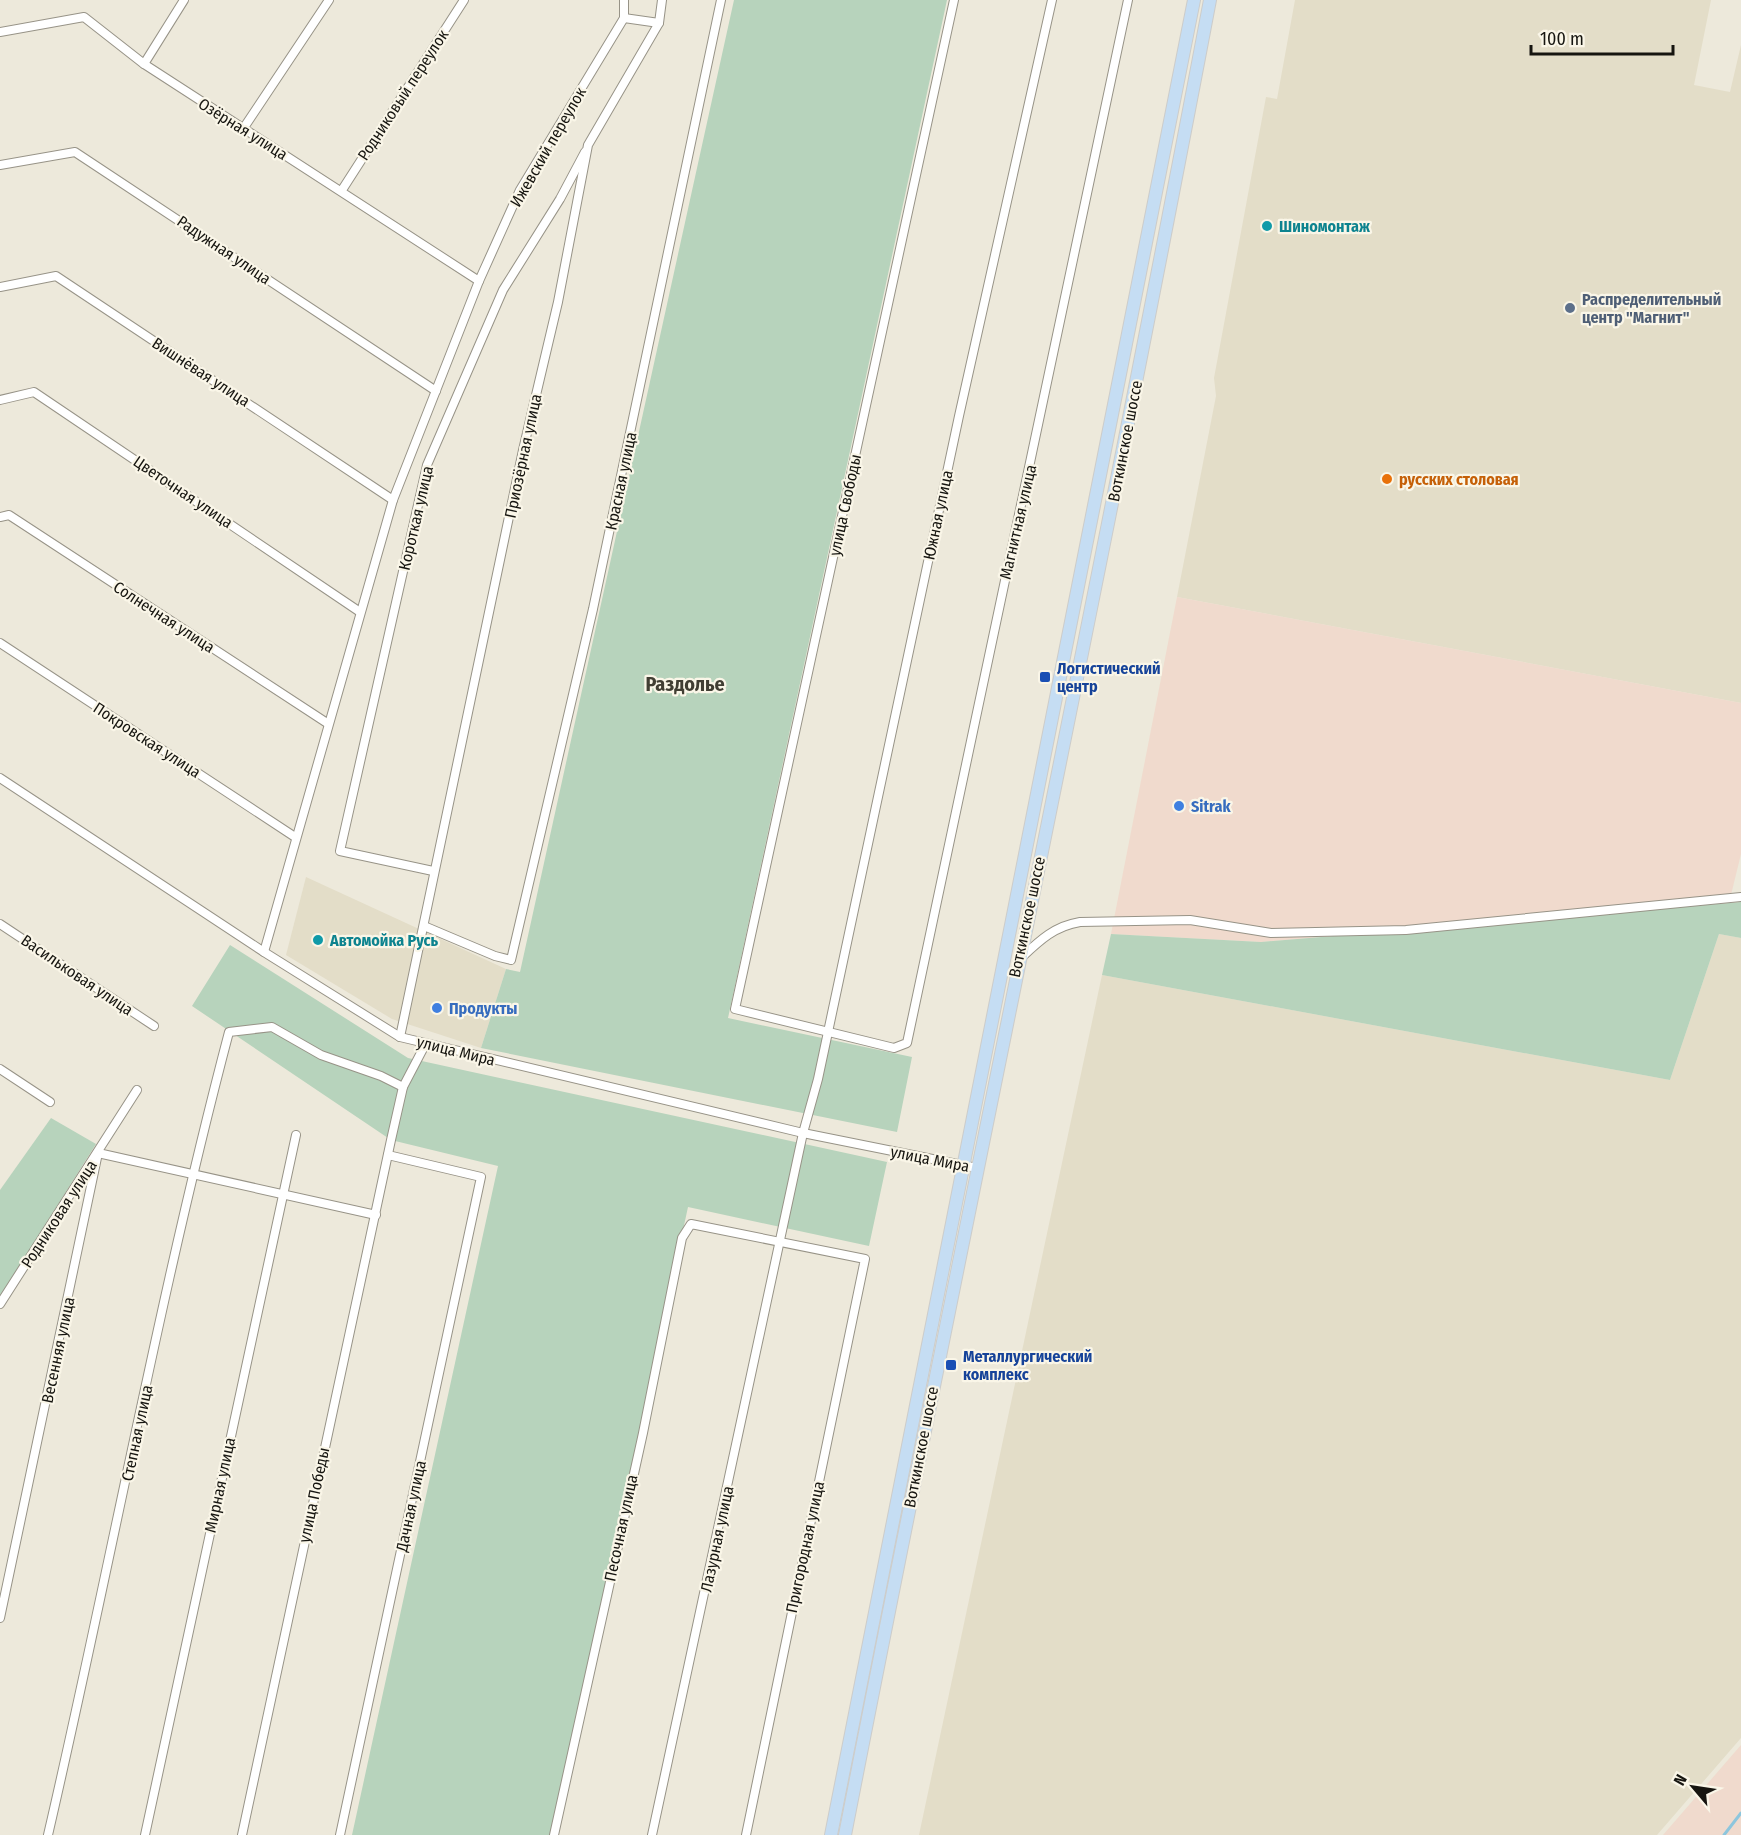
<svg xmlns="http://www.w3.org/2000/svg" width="1741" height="1835" font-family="'Fira Sans Condensed',sans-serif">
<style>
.built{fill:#e3ddc8}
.industrial{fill:#f0dacd}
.green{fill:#b7d3bc}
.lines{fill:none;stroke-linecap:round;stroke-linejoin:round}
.stream{stroke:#8dc6dd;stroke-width:3}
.street-casing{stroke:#979387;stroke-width:10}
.primary-casing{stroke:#ccccca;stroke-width:14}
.street{stroke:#fff;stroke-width:8}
.primary{stroke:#c5ddf3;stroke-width:12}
.culture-dot{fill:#0f9aa8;stroke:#faf6e8;stroke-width:2}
.service-dot{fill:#5c6f8a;stroke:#faf6e8;stroke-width:2}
.food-dot{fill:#e8710a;stroke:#faf6e8;stroke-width:2}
.transit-dot{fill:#1a4fb4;stroke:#faf6e8;stroke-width:2}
.shop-dot{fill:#3f7fe0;stroke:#faf6e8;stroke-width:2}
.labels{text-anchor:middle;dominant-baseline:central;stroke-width:4.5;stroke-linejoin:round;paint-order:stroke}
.street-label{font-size:16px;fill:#161510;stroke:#faf6e8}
.culture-label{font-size:16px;font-weight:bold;fill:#0d838f;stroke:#faf6e8;text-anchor:start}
.service-label{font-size:16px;font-weight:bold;fill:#4e5e75;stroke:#faf6e8;text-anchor:start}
.food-label{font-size:16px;font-weight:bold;fill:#c56008;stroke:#faf6e8;text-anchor:start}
.transit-label{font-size:16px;font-weight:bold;fill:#164399;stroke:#faf6e8;text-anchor:start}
.shop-label{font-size:16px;font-weight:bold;fill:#366cbe;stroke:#faf6e8;text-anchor:start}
.quarter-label{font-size:20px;font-weight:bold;fill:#413e33;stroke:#faf6e8}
</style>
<rect width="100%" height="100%" fill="#ede9db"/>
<!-- built -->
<g class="built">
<polygon points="1295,0 1711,0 1694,85 1730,92 1741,45 1741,703 1177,597 1216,396 1214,378 1266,97 1277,99"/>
<polygon points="306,877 506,969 481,1048 392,1019 286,955"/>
<polygon points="1719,934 1741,938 1741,1738 1657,1835 919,1835 1102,975 1670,1080"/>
</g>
<!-- industrial -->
<g class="industrial">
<polygon points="1177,597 1741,703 1741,854 1729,903 1261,942 1111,934"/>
<polygon points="1741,1745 1741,1835 1663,1835"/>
</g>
<!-- green -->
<g class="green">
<polygon points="734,0 947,0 728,1018 912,1057 897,1132 481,1048 506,969 520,972"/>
<polygon points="1741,902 1741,938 1719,934 1670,1080 1102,975 1111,934 1261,942"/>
<polygon points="230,945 408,1058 887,1162 869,1246 688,1207 552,1835 352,1835 498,1166 391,1140 192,1006"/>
<polygon points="51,1118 96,1144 0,1297 0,1190"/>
</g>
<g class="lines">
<!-- stream -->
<polyline class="stream" points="1724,1835 1741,1813"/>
<defs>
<g id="street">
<polyline points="624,0 624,18"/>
<polyline points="954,0 735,1009 894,1048 907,1043 1128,0"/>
<polyline points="624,18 659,23"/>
<polyline points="0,32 84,17 144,64 479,281"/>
<polyline points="144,64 184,0"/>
<polyline points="243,129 329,0"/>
<polyline points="0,165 75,152 436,391"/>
<polyline points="342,190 464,0"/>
<polyline points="0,287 56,276 393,500"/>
<polyline points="0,400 34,392 360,612"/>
<polyline points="0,517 9,515 327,723"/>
<polyline points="0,643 295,837"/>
<polyline points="0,778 264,952 400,1037 803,1133 977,1168"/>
<polyline points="433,871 340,851 427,465 503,290 560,199 585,152"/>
<polyline points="0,924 154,1026"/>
<polyline points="424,926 495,956 511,960 593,609 721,0"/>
<polyline points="264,952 393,500 479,281 520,190 624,18"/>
<path d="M1022,957C1040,940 1055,926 1080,922L1190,920L1271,933L1406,930L1741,897"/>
<polyline points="400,1037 523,450 558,302 588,145 659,23 662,0"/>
<polyline points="0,1069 50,1102"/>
<polyline points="98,1153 376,1215"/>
<polyline points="0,1304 137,1090"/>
<polyline points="0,1618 98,1153"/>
<path d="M48,1835C110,1568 159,1297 229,1032L272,1027L321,1055L381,1076L403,1087"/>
<polyline points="145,1835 296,1135"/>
<polyline points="242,1835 391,1140 403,1087 425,1045"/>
<polyline points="340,1835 481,1177 388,1155"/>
<polyline points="554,1835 643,1433 682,1238 691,1224 865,1259 746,1835"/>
<polyline points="652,1835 803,1133 818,1079 959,416 1052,0"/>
</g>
<g id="primary">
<polyline points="831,1835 1194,0"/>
<path d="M845,1835C964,1223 1094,613 1210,0"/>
</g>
</defs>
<!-- street casing -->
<use href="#street" class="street-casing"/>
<!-- primary casing -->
<use href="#primary" class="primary-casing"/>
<!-- street -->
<use href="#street" class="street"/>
<!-- primary -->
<use href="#primary" class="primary"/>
</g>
<!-- markers -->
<g class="culture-dot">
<circle cx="1267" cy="226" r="6"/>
<circle cx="318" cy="940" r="6"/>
</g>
<circle class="service-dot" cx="1570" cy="308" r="6"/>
<circle class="food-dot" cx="1387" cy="479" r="6"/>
<g class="transit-dot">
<rect x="1039" y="671" width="12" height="12" rx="3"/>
<rect x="945" y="1359" width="12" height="12" rx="3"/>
</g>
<g class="shop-dot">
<circle cx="1179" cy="806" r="6"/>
<circle cx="437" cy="1008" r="6"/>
</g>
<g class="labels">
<!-- street labels -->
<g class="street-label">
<text transform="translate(403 95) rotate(-57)">Родниковый переулок</text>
<text transform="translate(243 129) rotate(32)">Озёрная улица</text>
<text transform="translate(548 147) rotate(-60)">Ижевский переулок</text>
<text transform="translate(224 250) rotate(34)">Радужная улица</text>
<text transform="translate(201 372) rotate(33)">Вишнёвая улица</text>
<text transform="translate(1125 441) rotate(-79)">Воткинское шоссе</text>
<text transform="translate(523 456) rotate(-78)">Приозёрная улица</text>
<text transform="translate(621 481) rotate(-78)">Красная улица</text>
<text transform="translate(183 492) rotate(34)">Цветочная улица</text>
<text transform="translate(845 505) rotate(-78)">улица Свободы</text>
<text transform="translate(938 515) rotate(-78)">Южная улица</text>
<text transform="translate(416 518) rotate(-77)">Короткая улица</text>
<text transform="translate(1018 522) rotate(-77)">Магнитная улица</text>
<text transform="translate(164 617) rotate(33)">Солнечная улица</text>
<text transform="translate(147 740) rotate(33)">Покровская улица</text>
<text transform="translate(1027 917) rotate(-78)">Воткинское шоссе</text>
<text transform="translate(77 975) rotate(34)">Васильковая улица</text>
<text transform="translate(456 1051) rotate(14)">улица Мира</text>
<text transform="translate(930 1159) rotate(11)">улица Мира</text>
<text transform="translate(59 1214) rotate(-57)">Родниковая улица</text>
<text transform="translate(58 1350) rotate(-78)">Весенняя улица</text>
<text transform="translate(137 1433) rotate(-78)">Степная улица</text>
<text transform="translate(921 1447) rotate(-79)">Воткинское шоссе</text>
<text transform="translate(220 1485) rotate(-78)">Мирная улица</text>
<text transform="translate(314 1495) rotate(-78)">улица Победы</text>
<text transform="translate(411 1506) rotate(-78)">Дачная улица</text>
<text transform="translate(621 1528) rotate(-78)">Песочная улица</text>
<text transform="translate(717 1539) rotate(-78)">Лазурная улица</text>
<text transform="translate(805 1547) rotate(-78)">Пригородная улица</text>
</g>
<!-- culture labels -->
<g class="culture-label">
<text x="1279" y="226">Шиномонтаж</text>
<text x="330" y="940">Автомойка Русь</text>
</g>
<!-- service labels -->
<g class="service-label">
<text x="1582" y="299">Распределительный<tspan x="1582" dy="18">центр "Магнит"</tspan></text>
</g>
<!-- food labels -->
<g class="food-label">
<text x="1399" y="479">русских столовая</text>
</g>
<!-- transit labels -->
<g class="transit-label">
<text x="1057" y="668">Логистический<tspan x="1057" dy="18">центр</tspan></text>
<text x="963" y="1356">Металлургический<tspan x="963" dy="18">комплекс</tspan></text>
</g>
<!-- shop labels -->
<g class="shop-label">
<text x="1191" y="806">Sitrak</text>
<text x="449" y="1008">Продукты</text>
</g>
<!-- quarter labels -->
<g class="quarter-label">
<text x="685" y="684">Раздолье</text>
</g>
</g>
<!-- north arrow -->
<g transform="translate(1693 1787) rotate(299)" stroke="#faf6e8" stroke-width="4.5" paint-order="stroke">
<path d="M0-4.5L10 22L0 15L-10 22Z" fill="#161510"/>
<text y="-9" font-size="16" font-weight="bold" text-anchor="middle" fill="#161510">N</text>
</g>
<!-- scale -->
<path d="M1531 45v9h142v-9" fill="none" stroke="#161510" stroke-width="3"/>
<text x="1540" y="45" font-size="18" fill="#161510" stroke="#faf6e8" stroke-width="4.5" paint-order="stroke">100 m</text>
</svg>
